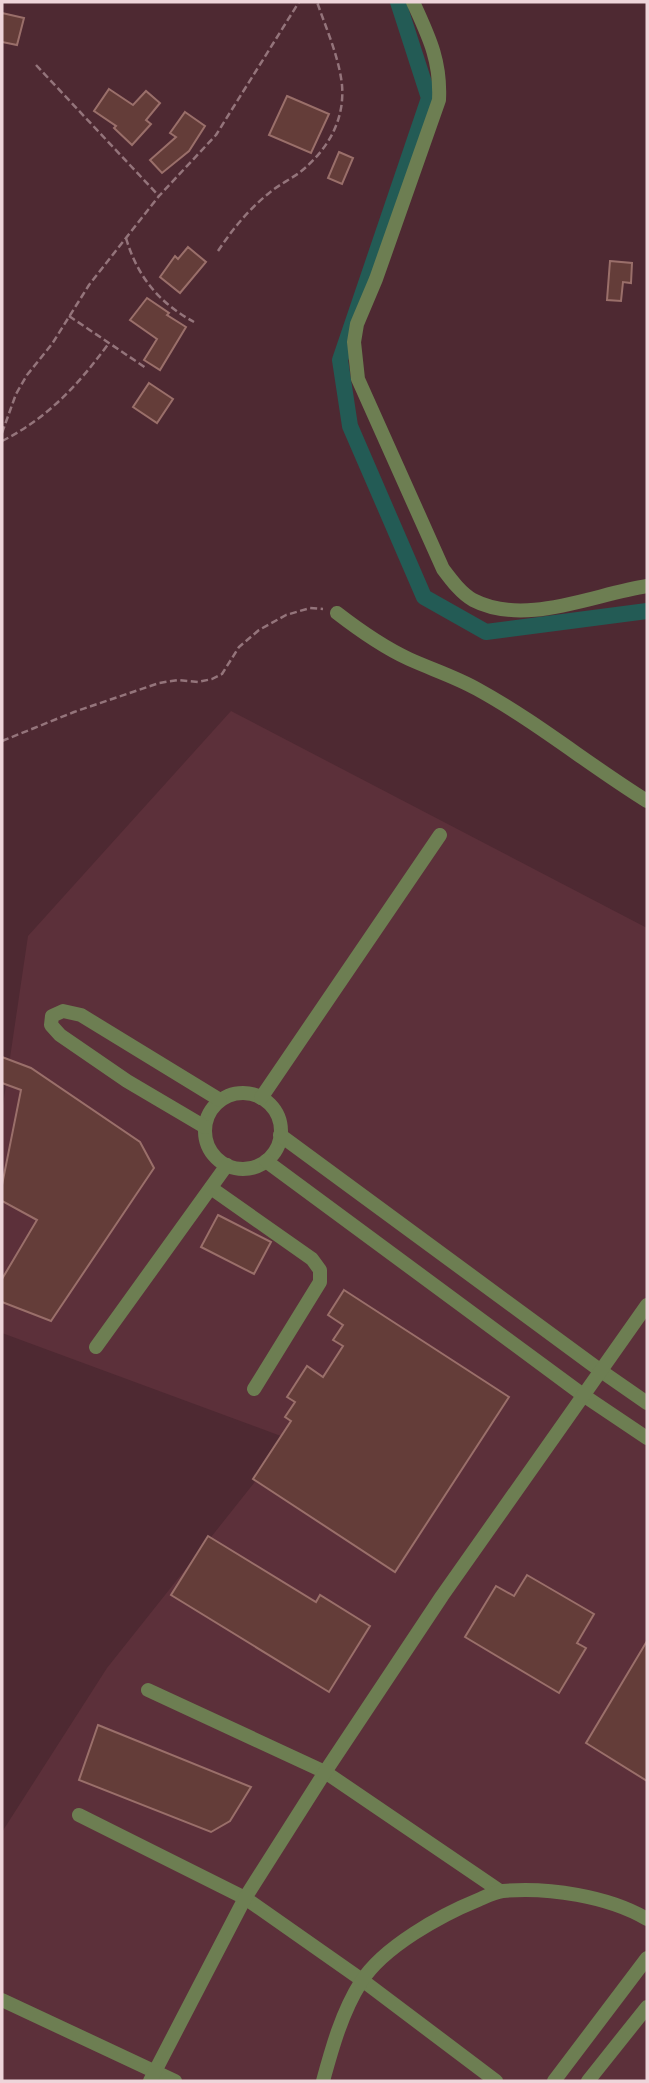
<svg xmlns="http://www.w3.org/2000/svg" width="649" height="2083" font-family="Raleway,sans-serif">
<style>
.built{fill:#5c303a}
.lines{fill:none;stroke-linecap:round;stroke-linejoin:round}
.canal{stroke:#235b55;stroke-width:16}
.building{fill:#643d39;stroke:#9a6f6a;stroke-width:2}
.path{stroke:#94747b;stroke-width:2.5;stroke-dasharray:7 3.5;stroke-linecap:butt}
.minor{stroke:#6d7e52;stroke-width:14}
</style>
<rect width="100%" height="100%" fill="#4e2932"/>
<!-- built -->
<polygon class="built" points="231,711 647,928 647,2081 2,2081 2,1832 107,1668 289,1439 2,1333 2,1112 28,936"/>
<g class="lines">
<!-- canal -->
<polyline class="canal" points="398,2 429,98 340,360 350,426 424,597 486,632 647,611"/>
</g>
<!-- building -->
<g class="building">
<polygon points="2,13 24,18 17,45 2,42"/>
<polygon points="109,89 133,105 146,91 160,103 146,120 151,124 132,145 114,128 116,126 94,111"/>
<polygon points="287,96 329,114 311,153 269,135"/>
<polygon points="185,112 205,126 189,151 162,173 150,160 176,137 170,133"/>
<polygon points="339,152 353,158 342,184 328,178"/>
<polygon points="188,247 206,262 180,293 160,277 175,256 178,259"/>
<polygon points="610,261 632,263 631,283 623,282 621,301 607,300"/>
<polygon points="147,298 169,313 167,315 186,327 160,370 144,360 157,339 130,320"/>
<polygon points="149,383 173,399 157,423 133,407"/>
<polygon points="2,1057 31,1068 140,1142 154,1168 51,1321 2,1302 2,1279 37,1220 2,1201 2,1185 21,1090 2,1083"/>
<polygon points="218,1215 271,1242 254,1274 201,1247"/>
<polygon points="344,1290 509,1397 395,1572 253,1479 291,1421 285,1417 295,1402 287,1397 307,1366 323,1377 343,1346 333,1340 343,1325 328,1315"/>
<polygon points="208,1536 316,1602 320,1595 370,1626 329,1692 171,1595"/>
<polygon points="527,1575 594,1614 577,1643 586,1648 559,1693 465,1637 496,1586 514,1596"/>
<polygon points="647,1641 647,1781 586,1743"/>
<polygon points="98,1725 251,1787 230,1821 211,1832 79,1780"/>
</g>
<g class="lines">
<!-- path -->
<g class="path">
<polyline points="36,65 159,196"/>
<path d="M126,238C137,276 159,303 194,322"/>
<path d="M218,251C232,230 248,210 268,194C277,186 289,180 299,173C327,151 345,121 342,85C339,57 326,28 317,2"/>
<polyline points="69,316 146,368"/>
<polyline points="2,433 16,394 27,375 52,344 89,285 159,196 216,135 299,2"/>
<path d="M2,441C48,418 79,384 109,343"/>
<polyline points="2,741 74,712 159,683 178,680 198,682 212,679 222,674 239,647 259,630 286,615 310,608 323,609"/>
</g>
<!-- minor -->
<g class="minor">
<path d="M413,2C429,37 441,61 439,100L376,279L357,324L354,342L358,379L443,569C452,581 461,593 473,600C525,627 594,594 647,586"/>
<path d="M337,613C359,630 383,647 409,659C431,669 456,677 477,689C537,722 589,765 647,801"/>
<circle cx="243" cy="1131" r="38"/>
<polyline points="261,1098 440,835"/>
<polyline points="205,1127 127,1081 60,1035 51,1025 52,1016 63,1011 81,1015 220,1100"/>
<polyline points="280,1135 601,1371 647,1403"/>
<polyline points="266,1161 583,1395 647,1438"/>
<polyline points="211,1188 312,1259 320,1270 320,1282 254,1389"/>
<polyline points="96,1347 227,1165"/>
<polyline points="148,1690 325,1772 500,1891"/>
<polyline points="79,1815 245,1898 362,1980 496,2081"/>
<polyline points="2,2000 175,2081"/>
<polyline points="150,2081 245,1898 325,1772 442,1596 647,1305"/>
<path d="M323,2081C332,2048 342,2012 361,1982C383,1947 441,1915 478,1900C485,1897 494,1892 503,1891C548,1887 608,1896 647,1919"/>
<polyline points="554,2081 647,1958"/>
<polyline points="588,2081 647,2007"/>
</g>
</g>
<!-- border -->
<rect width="649" height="2083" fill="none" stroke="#eed5da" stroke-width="7"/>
</svg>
